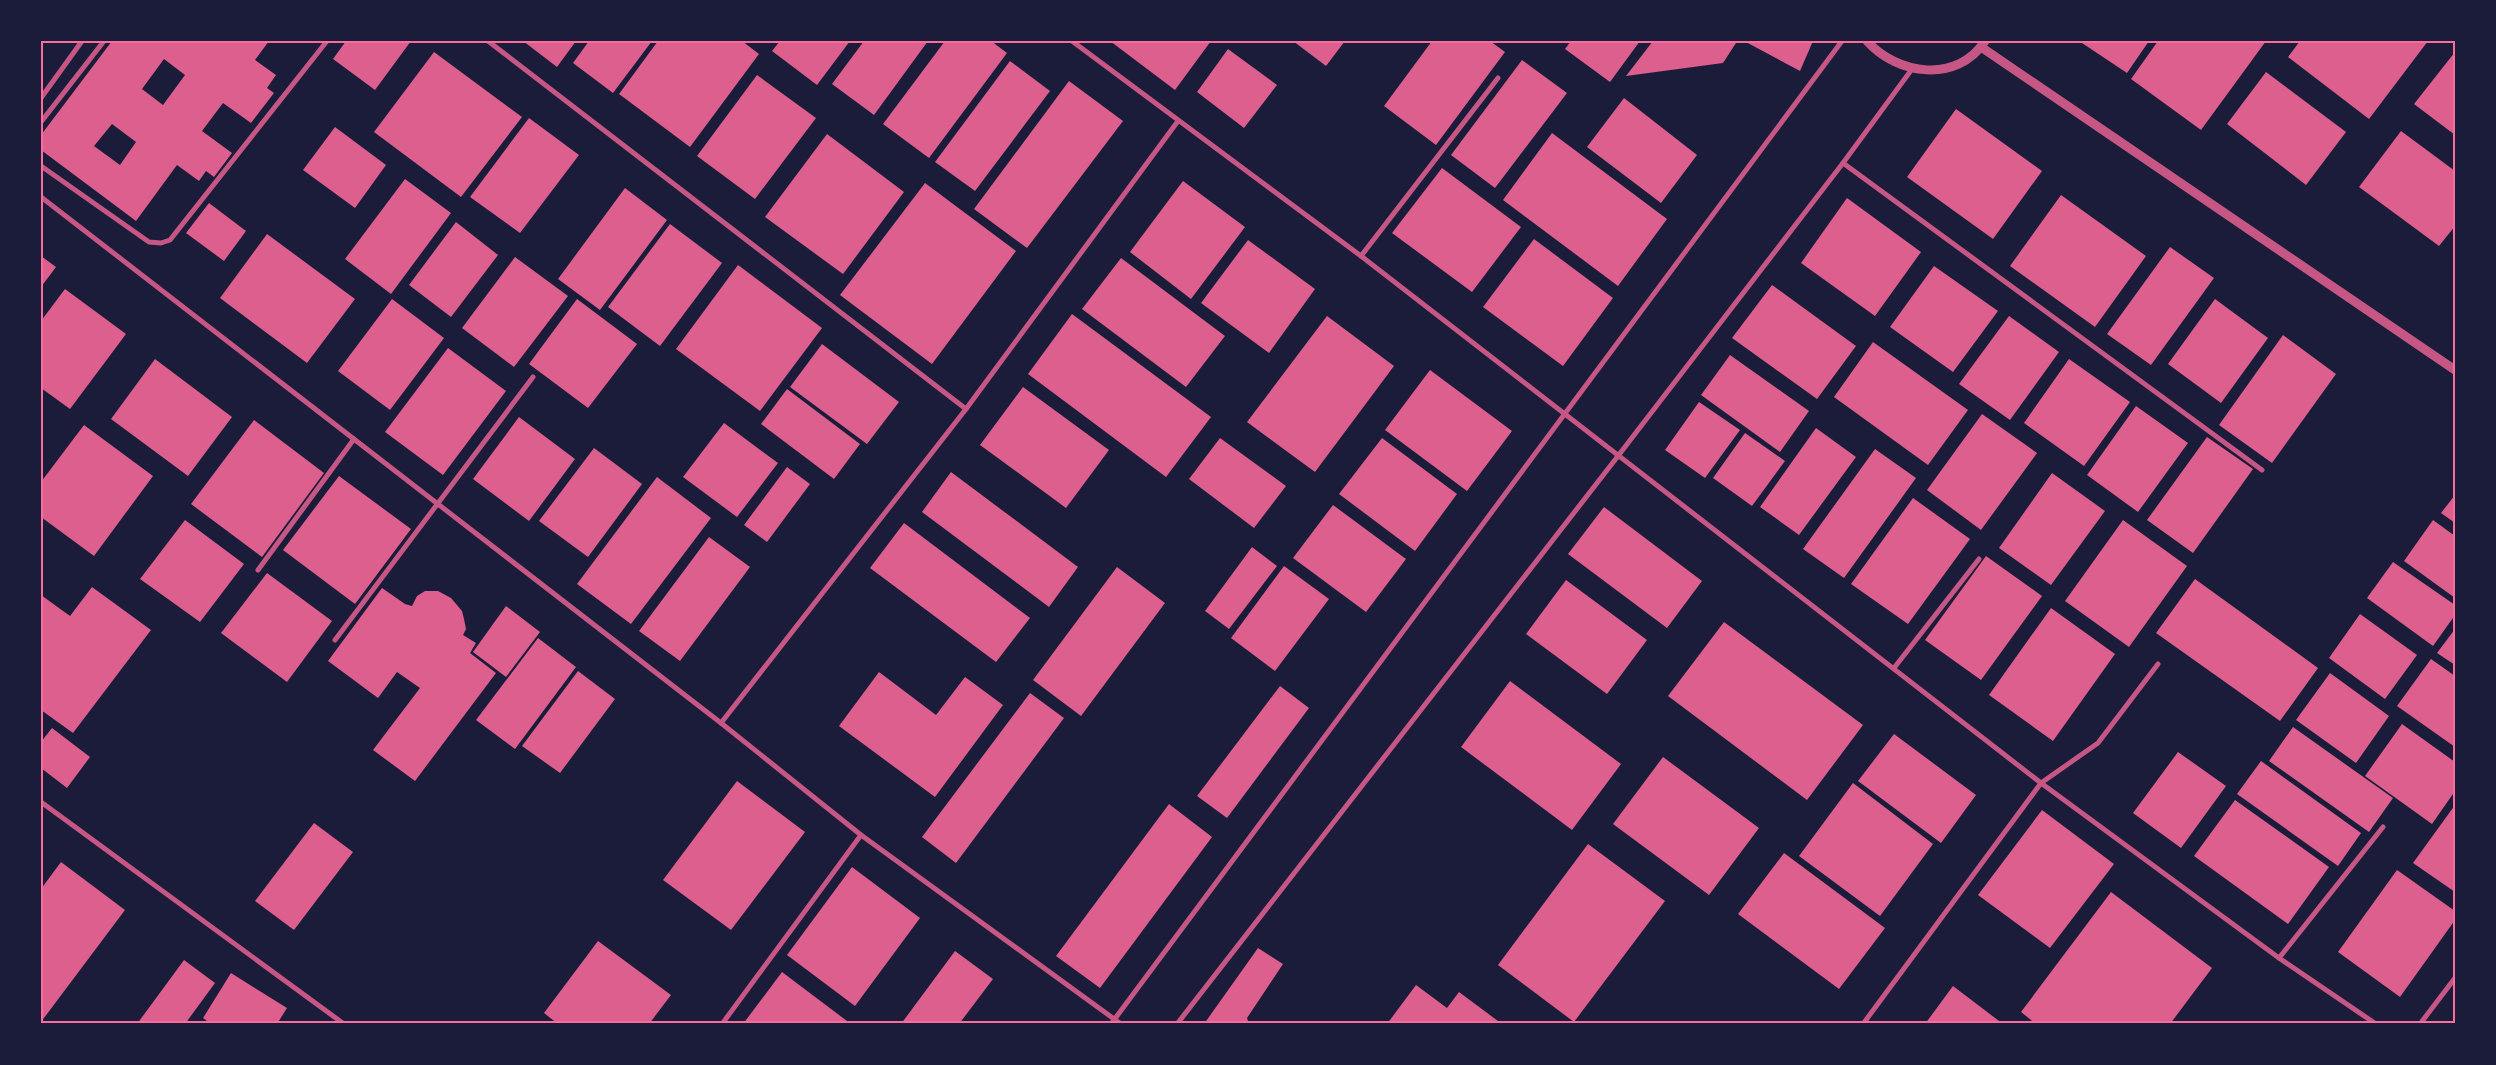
<svg xmlns="http://www.w3.org/2000/svg" width="2496" height="1065" font-family="Manrope,sans-serif">
<style>
.building{fill:#dd5f8e;fill-rule:evenodd}
.lines{fill:none;stroke-linecap:round;stroke-linejoin:round}
.minor{stroke:#c65784;stroke-width:5}
.tertiary{stroke:#c65784;stroke-width:9}
.neatline{fill:none;stroke:#ff6b9d;stroke-width:2}
</style>
<rect width="100%" height="100%" fill="#1b1b3a"/>
<!-- building -->
<g class="building">
<path d="M112,41H269L255,60L276,75L267,88L274,93L251,123L223,103L202,131L232,153L214,177L206,171L199,181L177,165L136,221L41,150V135ZM164,59L185,75L163,105L142,89ZM112,124L136,142L120,165L94,146Z"/>
<polygon points="346,41 411,41 375,90 333,59"/>
<polygon points="523,41 576,41 557,67"/>
<polygon points="589,41 652,41 613,93 573,63"/>
<polygon points="658,41 742,41 759,54 690,147 619,94"/>
<polygon points="780,41 850,41 817,85 772,51"/>
<polygon points="864,41 928,41 874,115 832,84"/>
<polygon points="945,41 991,41 1007,53 929,158 883,124"/>
<polygon points="1110,41 1211,41 1175,90"/>
<polygon points="1293,41 1345,41 1326,66"/>
<polygon points="1432,41 1490,41 1505,52 1436,145 1384,106"/>
<polygon points="1571,41 1640,41 1610,82 1565,49"/>
<polygon points="1653,41 1734,41 1736,43 1723,63 1626,76"/>
<polygon points="1744,41 1813,41 1800,71"/>
<polygon points="2079,41 2149,41 2127,73"/>
<polygon points="2158,41 2266,41 2201,130 2131,79"/>
<polygon points="2300,41 2428,41 2369,119 2288,57"/>
<polygon points="1228,49 1277,85 1244,128 1197,92"/>
<polygon points="434,52 522,117 461,197 374,132"/>
<polygon points="2455,52 2455,135 2414,104"/>
<polygon points="1522,60 1567,93 1495,188 1451,155"/>
<polygon points="1010,61 1050,91 975,191 935,162"/>
<polygon points="2266,72 2346,132 2306,185 2227,124"/>
<polygon points="757,75 816,118 755,199 697,156"/>
<polygon points="1069,81 1123,121 1027,248 974,209"/>
<polygon points="1624,98 1697,155 1661,203 1587,147"/>
<polygon points="1956,109 2042,171 1993,239 1907,177"/>
<polygon points="529,118 579,155 520,233 470,197"/>
<polygon points="335,127 386,165 355,208 303,170"/>
<polygon points="2401,131 2455,171 2455,226 2439,246 2359,187"/>
<polygon points="1552,133 1667,219 1618,286 1503,200"/>
<polygon points="827,134 904,192 843,274 765,217"/>
<polygon points="1442,168 1521,227 1472,292 1392,233"/>
<polygon points="405,179 451,213 391,294 345,259"/>
<polygon points="1183,181 1245,227 1191,299 1130,252"/>
<polygon points="925,183 1016,251 932,364 840,295"/>
<polygon points="625,188 667,220 600,310 558,279"/>
<polygon points="2061,195 2146,256 2095,327 2010,266"/>
<polygon points="1847,198 1921,252 1875,316 1801,263"/>
<polygon points="209,203 246,231 224,261 186,233"/>
<polygon points="456,222 498,255 451,317 409,285"/>
<polygon points="670,224 722,263 660,346 608,307"/>
<polygon points="267,234 355,299 307,363 220,298"/>
<polygon points="1534,239 1613,298 1563,366 1483,307"/>
<polygon points="1248,240 1315,289 1269,353 1201,303"/>
<polygon points="2170,247 2214,278 2151,365 2107,334"/>
<polygon points="41,256 56,267 41,287"/>
<polygon points="515,257 568,296 514,367 462,328"/>
<polygon points="1121,258 1225,336 1186,387 1082,309"/>
<polygon points="738,265 822,328 760,411 676,349"/>
<polygon points="1934,266 1998,311 1953,372 1890,327"/>
<polygon points="1772,285 1856,346 1817,399 1732,338"/>
<polygon points="65,289 126,334 70,409 41,388 41,321"/>
<polygon points="392,299 444,338 390,410 338,371"/>
<polygon points="577,299 637,344 588,408 529,364"/>
<polygon points="2215,299 2268,338 2221,403 2168,364"/>
<polygon points="1072,314 1211,417 1166,477 1028,374"/>
<polygon points="1327,316 1394,366 1315,472 1247,422"/>
<polygon points="2009,316 2059,352 2010,420 1959,384"/>
<polygon points="2283,335 2336,374 2272,463 2219,425"/>
<polygon points="1873,342 1968,410 1928,465 1834,397"/>
<polygon points="822,344 899,402 867,444 790,387"/>
<polygon points="448,348 506,391 443,475 385,432"/>
<polygon points="1730,355 1809,411 1780,452 1701,395"/>
<polygon points="155,359 232,417 188,476 111,419"/>
<polygon points="2069,359 2130,402 2084,466 2024,423"/>
<polygon points="1430,370 1512,431 1467,491 1385,430"/>
<polygon points="1023,387 1109,450 1066,508 980,445"/>
<polygon points="787,389 860,444 834,479 761,424"/>
<polygon points="1699,402 1740,430 1705,478 1665,450"/>
<polygon points="2136,406 2188,443 2138,512 2087,475"/>
<polygon points="1982,414 2037,453 1981,530 1927,490"/>
<polygon points="519,417 575,459 529,521 473,479"/>
<polygon points="254,420 324,473 262,557 191,504"/>
<polygon points="724,423 778,463 737,517 683,477"/>
<polygon points="84,425 153,476 94,556 41,517 41,482"/>
<polygon points="1816,428 1856,457 1799,535 1760,507"/>
<polygon points="1745,433 1785,461 1752,506 1713,478"/>
<polygon points="2207,437 2253,469 2193,553 2147,520"/>
<polygon points="1220,438 1286,486 1254,528 1189,479"/>
<polygon points="1382,438 1457,494 1415,551 1339,494"/>
<polygon points="594,448 642,484 588,557 539,521"/>
<polygon points="1875,449 1916,478 1844,578 1803,549"/>
<polygon points="787,467 810,484 767,542 744,525"/>
<polygon points="951,472 1078,567 1049,607 922,512"/>
<polygon points="2052,473 2105,511 2051,585 1999,548"/>
<polygon points="339,476 411,529 355,604 283,550"/>
<polygon points="657,477 711,518 631,624 577,584"/>
<polygon points="2455,495 2455,523 2441,513"/>
<polygon points="1913,498 1970,539 1908,624 1851,584"/>
<polygon points="1333,505 1406,559 1366,612 1293,558"/>
<polygon points="1604,507 1702,581 1667,628 1568,554"/>
<polygon points="185,520 244,564 200,622 140,579"/>
<polygon points="2123,520 2187,566 2129,647 2065,601"/>
<polygon points="2433,520 2455,536 2455,598 2404,561"/>
<polygon points="904,523 1030,618 996,662 870,568"/>
<polygon points="709,537 750,567 680,661 639,631"/>
<polygon points="1252,547 1277,566 1229,629 1205,611"/>
<polygon points="1986,556 2042,596 1981,680 1925,640"/>
<polygon points="2393,562 2455,605 2455,615 2433,646 2367,598"/>
<polygon points="1284,566 1329,599 1275,671 1231,638"/>
<polygon points="1117,567 1165,603 1081,716 1033,680"/>
<polygon points="267,573 332,621 287,682 221,633"/>
<polygon points="2195,579 2318,668 2280,721 2156,633"/>
<polygon points="1566,580 1647,640 1607,694 1526,634"/>
<polygon points="92,587 151,630 73,733 41,710 41,595 70,616"/>
<polygon points="382,588 405,604 412,606 417,596 425,591 438,591 451,598 462,611 464,619 466,629 463,635 476,643 470,653 496,673 415,781 373,750 420,688 397,672 378,698 328,661"/>
<polygon points="506,606 540,632 506,677 473,652"/>
<polygon points="2051,608 2115,654 2053,741 1989,695"/>
<polygon points="2360,614 2417,655 2385,699 2329,658"/>
<polygon points="1724,622 1863,725 1807,800 1668,696"/>
<polygon points="2455,629 2455,665 2437,653"/>
<polygon points="538,638 576,667 515,749 476,720"/>
<polygon points="2431,659 2455,676 2455,747 2397,706"/>
<polygon points="578,671 615,699 560,773 522,746"/>
<polygon points="879,672 936,715 965,677 1003,705 935,797 839,726"/>
<polygon points="2330,673 2389,716 2356,763 2296,720"/>
<polygon points="1510,681 1621,764 1572,830 1461,747"/>
<polygon points="1280,686 1309,708 1227,818 1197,796"/>
<polygon points="1030,693 1064,718 956,863 922,837"/>
<polygon points="2402,724 2455,762 2455,791 2432,824 2365,776"/>
<polygon points="2293,727 2393,798 2369,832 2269,761"/>
<polygon points="52,728 90,757 67,788 41,768 41,742"/>
<polygon points="1894,734 1976,795 1941,843 1858,781"/>
<polygon points="2178,752 2226,786 2181,848 2133,813"/>
<polygon points="1663,757 1759,828 1709,895 1613,824"/>
<polygon points="2261,761 2361,833 2338,866 2237,794"/>
<polygon points="737,781 805,832 731,930 663,880"/>
<polygon points="1853,783 1933,844 1880,916 1799,856"/>
<polygon points="2235,800 2329,867 2288,924 2194,856"/>
<polygon points="1169,804 1212,837 1100,988 1056,956"/>
<polygon points="2455,805 2455,892 2413,863"/>
<polygon points="2042,810 2114,864 2050,948 1978,895"/>
<polygon points="314,823 353,852 294,930 255,901"/>
<polygon points="1588,844 1665,901 1574,1022 1498,965"/>
<polygon points="1784,853 1885,928 1839,989 1738,914"/>
<polygon points="61,862 125,910 41,1022 41,889"/>
<polygon points="852,867 920,918 855,1006 787,955"/>
<polygon points="2397,870 2455,911 2455,920 2400,997 2338,952"/>
<polygon points="2111,892 2212,968 2170,1024 2036,1024 2021,1012"/>
<polygon points="598,941 671,995 649,1024 558,1024 544,1013"/>
<polygon points="1258,948 1283,964 1247,1018 1249,1024 1204,1024"/>
<polygon points="955,951 993,979 959,1024 901,1024"/>
<polygon points="184,960 215,983 185,1024 137,1024"/>
<polygon points="782,972 851,1024 743,1024"/>
<polygon points="231,973 287,1008 277,1024 211,1024 203,1018"/>
<polygon points="1416,985 1447,1008 1459,992 1502,1024 1387,1024"/>
<polygon points="1953,986 2003,1024 1925,1024"/>
</g>
<g class="lines">
<!-- minor -->
<g class="minor">
<polyline points="488,41 966,409"/>
<polyline points="1072,41 1361,256 2041,783 2279,958 2376,1024"/>
<polyline points="41,98 82,41"/>
<polyline points="41,122 104,41"/>
<polyline points="1843,163 2262,470"/>
<polyline points="41,166 149,242 161,243 170,240 327,41"/>
<polyline points="41,197 721,723 861,835 1121,1024"/>
<polyline points="1361,256 1498,78"/>
<polyline points="258,570 354,439"/>
<polyline points="335,640 533,377"/>
<polyline points="1894,668 1979,559"/>
<polyline points="721,723 966,409 1178,121"/>
<polyline points="41,802 344,1024"/>
<polyline points="2279,958 2383,827"/>
<polyline points="722,1024 861,835"/>
<polyline points="1111,1024 1842,41"/>
<polyline points="1177,1024 1618,456 1843,163 1912,69"/>
<polyline points="1863,1024 2041,783 2098,743 2158,664"/>
<polyline points="2420,1024 2455,978"/>
</g>
<!-- tertiary -->
<g class="tertiary">
<path d="M1867,41C1897,75 1957,84 1985,41"/>
<polyline points="1981,47 2455,370"/>
</g>
</g>
<!-- border -->
<rect width="2496" height="1065" fill="none" stroke="#1b1b3a" stroke-width="85"/>
<rect x="42" y="42" width="2412" height="980" class="neatline"/>
</svg>
